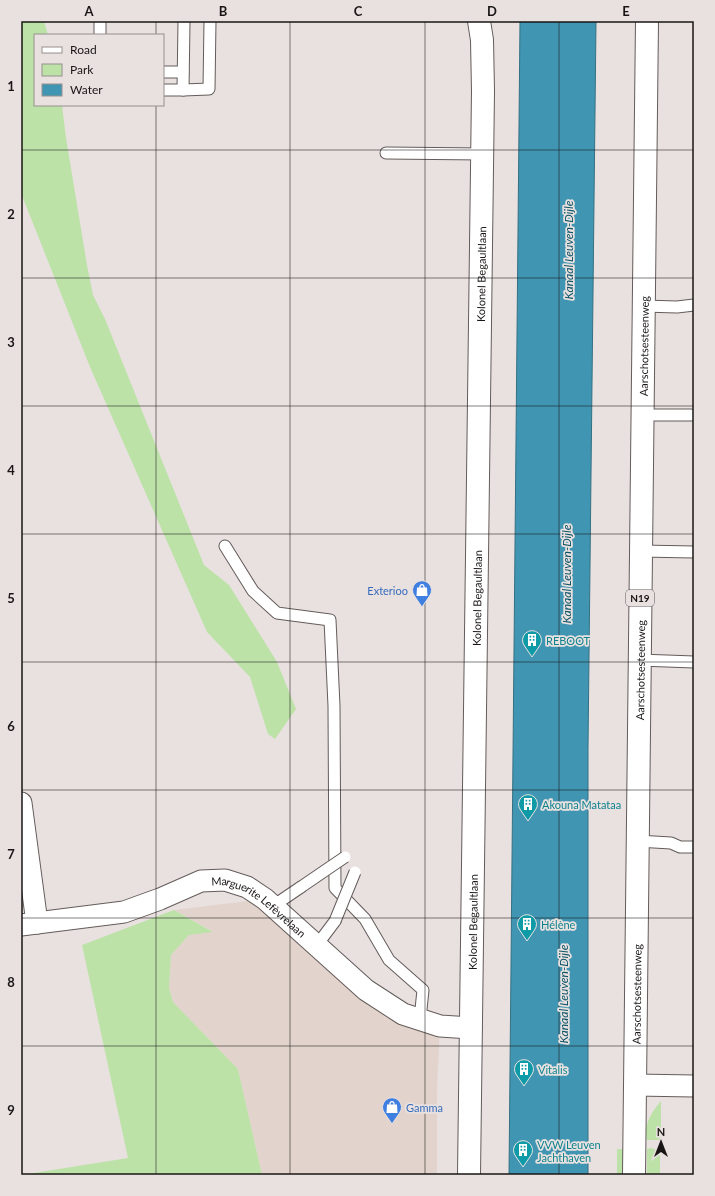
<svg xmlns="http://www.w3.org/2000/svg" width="715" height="1196" font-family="Lato,sans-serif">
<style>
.built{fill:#e3d3cd}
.green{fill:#bce2a8}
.water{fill:#4096b2;stroke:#347083}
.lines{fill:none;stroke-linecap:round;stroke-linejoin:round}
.lane-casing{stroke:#635c5a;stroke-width:13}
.street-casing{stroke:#635c5a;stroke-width:23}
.secondary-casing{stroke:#635c5a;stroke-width:24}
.primary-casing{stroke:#635c5a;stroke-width:24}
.lane{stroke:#fff;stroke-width:11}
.street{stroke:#fff;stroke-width:21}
.secondary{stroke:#fff;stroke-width:22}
.primary{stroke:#fff;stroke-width:22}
.lane-bridge-casing{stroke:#635c5a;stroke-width:13;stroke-linecap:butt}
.lane-bridge{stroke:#fff;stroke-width:11}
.grid{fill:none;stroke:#191615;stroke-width:1;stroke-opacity:0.55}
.labels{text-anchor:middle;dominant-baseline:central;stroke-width:3.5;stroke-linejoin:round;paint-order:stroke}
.shield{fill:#e9e1df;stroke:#575352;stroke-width:1}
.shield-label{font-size:10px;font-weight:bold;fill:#191615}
.street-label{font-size:11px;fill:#191615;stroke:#e9e1df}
.shop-label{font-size:11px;fill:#366cbe;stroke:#e9e1df;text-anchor:end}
.culture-label{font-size:11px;fill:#0d838f;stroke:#e9e1df;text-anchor:start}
.water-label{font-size:12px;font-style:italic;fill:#0a5367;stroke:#e9e1df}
.neatline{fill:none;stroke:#191615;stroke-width:1.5}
.grid-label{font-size:13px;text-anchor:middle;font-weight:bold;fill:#191615}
</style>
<rect width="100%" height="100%" fill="#e9e1df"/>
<!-- built -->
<polygon class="built" points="265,899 366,990 440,1026 437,1089 437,1175 262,1175 238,1069 173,1002 169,988 171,955 189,935 212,931 174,910"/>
<!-- green -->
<g class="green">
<polygon points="21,21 44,21 48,35 35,35 35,105 62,105 66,138 87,265 93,295 105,319 204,565 229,585 277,662 296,709 275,739 268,734 250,677 207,632 90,367 21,193"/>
<polygon points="174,910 213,932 189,935 171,955 169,988 173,1002 238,1069 262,1175 21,1175 128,1158 82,945"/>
<path d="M661,1101V1138L659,1140H647C643,1125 651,1113 661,1101Z"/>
<polygon points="651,1148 660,1151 660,1175 647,1175 647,1149"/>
<rect x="617" y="1149" width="6" height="26"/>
</g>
<!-- water -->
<polygon class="water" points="520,21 596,21 588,748 588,1175 509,1175"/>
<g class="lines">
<defs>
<g id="lane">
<polyline points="100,35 100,21"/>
<polyline points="163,72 183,72"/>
<polyline points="163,90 183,90 184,21"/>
<polyline points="183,90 209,89 210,21"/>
<polyline points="386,153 483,154"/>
<polyline points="643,306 677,307 694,305"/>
<polyline points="642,415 691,415"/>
<polyline points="225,546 253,591 277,613 330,620 334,706 335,888 365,919 389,960 423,990 420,1019"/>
<polyline points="640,551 694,552"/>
<polyline points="639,660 694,662"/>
<polyline points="637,841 671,843 680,847 694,847"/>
<polyline points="273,906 301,887"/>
<polyline points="317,945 335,921"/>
</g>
<g id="street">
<polyline points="21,803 37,923"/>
<path id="s1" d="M21,925L124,912L160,899L201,881L225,880L247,887L265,899L366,990L403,1014L440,1026L471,1028"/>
<polyline points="635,1085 694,1086"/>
</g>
<g id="secondary">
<path id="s2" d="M469,1175L483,91L482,40L479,21"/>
</g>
<g id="primary">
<path id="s3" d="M634,1175L647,21"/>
</g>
</defs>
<!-- lane casing -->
<use href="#lane" class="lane-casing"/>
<!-- street casing -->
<use href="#street" class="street-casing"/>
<!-- secondary casing -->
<use href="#secondary" class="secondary-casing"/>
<!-- primary casing -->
<use href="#primary" class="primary-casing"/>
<!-- lane -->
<use href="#lane" class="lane"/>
<!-- street -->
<use href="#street" class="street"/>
<!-- secondary -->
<use href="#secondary" class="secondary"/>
<!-- primary -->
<use href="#primary" class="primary"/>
<defs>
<g id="lane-bridge">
<polyline points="301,887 345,857"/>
<polyline points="335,921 355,872"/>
</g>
</defs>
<!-- lane-bridge casing -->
<use href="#lane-bridge" class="lane-bridge-casing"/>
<!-- lane-bridge -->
<use href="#lane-bridge" class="lane-bridge"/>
</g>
<!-- grid -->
<path class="grid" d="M156,21V35M290,21V1175M425,21V1175M559,21V1175M156,105V1175M21,150H694M21,278H694M21,406H694M21,534H694M21,662H694M21,790H694M21,918H694M21,1046H694"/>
<!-- icons -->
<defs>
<symbol id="shop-pin" viewBox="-11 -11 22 30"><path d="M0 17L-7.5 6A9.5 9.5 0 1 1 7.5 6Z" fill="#3f7fe0" stroke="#e9e1df"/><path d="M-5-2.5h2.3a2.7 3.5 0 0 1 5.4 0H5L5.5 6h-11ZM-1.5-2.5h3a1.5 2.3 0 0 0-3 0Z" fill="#fff"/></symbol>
<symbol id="building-pin" viewBox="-11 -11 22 30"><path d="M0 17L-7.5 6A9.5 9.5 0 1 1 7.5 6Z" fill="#0f9aa8" stroke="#e9e1df"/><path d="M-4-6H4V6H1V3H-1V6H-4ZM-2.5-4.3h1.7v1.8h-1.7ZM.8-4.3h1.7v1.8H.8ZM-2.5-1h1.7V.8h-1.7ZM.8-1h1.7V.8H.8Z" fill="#fff"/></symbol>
</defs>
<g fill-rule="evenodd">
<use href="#shop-pin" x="411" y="579" width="22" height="30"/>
<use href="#building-pin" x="521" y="629" width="22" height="30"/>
<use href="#building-pin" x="517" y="793" width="22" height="30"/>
<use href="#building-pin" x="516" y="913" width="22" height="30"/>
<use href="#building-pin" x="513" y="1058" width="22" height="30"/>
<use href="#shop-pin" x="381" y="1096" width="22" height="30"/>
<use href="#building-pin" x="512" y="1139" width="22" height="30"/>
</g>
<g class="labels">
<!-- shield labels -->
<rect class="shield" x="626" y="590" width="28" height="16" rx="3"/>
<g class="shield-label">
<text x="640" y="598">N19</text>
</g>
<!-- street labels -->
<g class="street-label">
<text stroke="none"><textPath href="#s2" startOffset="901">Kolonel Begaultlaan</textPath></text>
<text stroke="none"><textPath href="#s3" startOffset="829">Aarschotsesteenweg</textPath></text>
<text stroke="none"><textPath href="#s2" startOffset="577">Kolonel Begaultlaan</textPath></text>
<text stroke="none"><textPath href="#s3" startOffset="505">Aarschotsesteenweg</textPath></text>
<text stroke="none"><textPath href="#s1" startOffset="253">Marguerite Lefèvrelaan</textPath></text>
<text stroke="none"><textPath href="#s2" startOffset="253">Kolonel Begaultlaan</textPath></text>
<text stroke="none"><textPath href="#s3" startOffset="181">Aarschotsesteenweg</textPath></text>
</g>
<!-- shop labels -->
<g class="shop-label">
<text x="408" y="590">Exterioo</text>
<text x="406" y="1107" text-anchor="start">Gamma</text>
</g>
<!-- culture labels -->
<g class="culture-label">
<text x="546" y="640">REBOOT</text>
<text x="542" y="804">Akouna Matataa</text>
<text x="541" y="924">Hélène</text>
<text x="538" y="1069">Vitalis</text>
<text x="537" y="1144">VVW Leuven<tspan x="537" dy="13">Jachthaven</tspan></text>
</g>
<!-- water labels -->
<g class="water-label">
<text transform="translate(568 250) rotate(-90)">Kanaal Leuven-Dijle</text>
<text transform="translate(566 574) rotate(-90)">Kanaal Leuven-Dijle</text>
<text transform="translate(563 994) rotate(-90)">Kanaal Leuven-Dijle</text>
</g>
</g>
<!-- border -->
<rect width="715" height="1196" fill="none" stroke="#e9e1df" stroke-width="44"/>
<!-- legend -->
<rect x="34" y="34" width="130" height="72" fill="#e9e1df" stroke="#96908e"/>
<rect x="42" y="47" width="20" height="6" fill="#ffffff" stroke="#96908e"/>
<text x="70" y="54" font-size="12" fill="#191615">Road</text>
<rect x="42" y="64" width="20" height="12" fill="#bce2a8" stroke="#96908e"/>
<text x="70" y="74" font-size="12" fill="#191615">Park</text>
<rect x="42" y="84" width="20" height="12" fill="#4096b2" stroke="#96908e"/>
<text x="70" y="94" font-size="12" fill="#191615">Water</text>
<!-- north arrow -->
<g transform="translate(661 1142)" stroke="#e9e1df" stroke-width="3" paint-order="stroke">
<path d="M0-3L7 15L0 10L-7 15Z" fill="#191615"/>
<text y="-6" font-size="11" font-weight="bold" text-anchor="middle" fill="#191615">N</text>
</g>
<rect x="22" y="22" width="671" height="1152" class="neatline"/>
<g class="grid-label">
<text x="89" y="16">A</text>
<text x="223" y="16">B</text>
<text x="358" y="16">C</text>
<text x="492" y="16">D</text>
<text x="626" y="16">E</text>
<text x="11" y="91">1</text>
<text x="11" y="219">2</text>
<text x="11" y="347">3</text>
<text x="11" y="475">4</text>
<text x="11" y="603">5</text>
<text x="11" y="731">6</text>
<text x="11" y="859">7</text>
<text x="11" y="987">8</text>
<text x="11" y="1115">9</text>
</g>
</svg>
